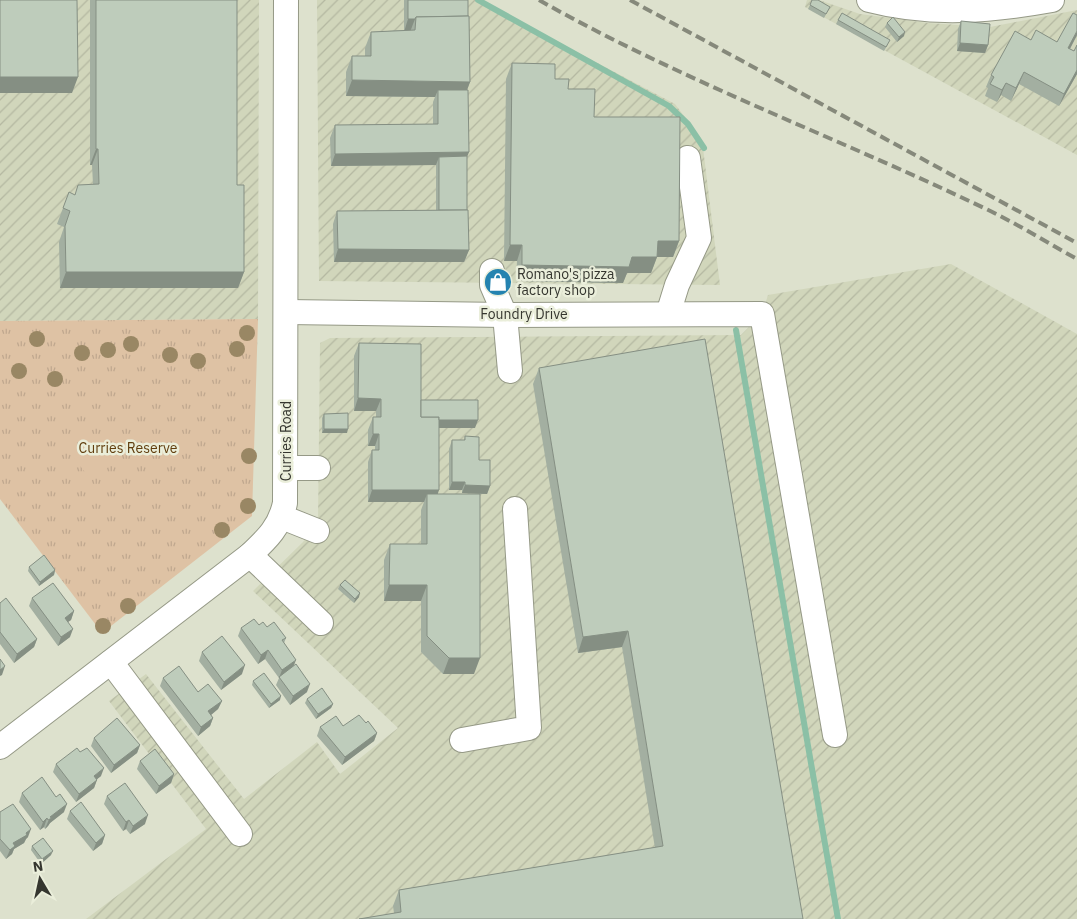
<svg xmlns="http://www.w3.org/2000/svg" width="1077" height="919" font-family="'IBM Plex Sans',sans-serif">
<style>
.industrial{fill:url(#industrial-furrows)}
.park{fill:url(#park-tufts)}
.pitch{fill:#dec2a4}
.lines{fill:none;stroke-linecap:round;stroke-linejoin:round}
.stream{stroke:#8bc0a6;stroke-width:6}
.minor-casing{stroke:#959986;stroke-width:26}
.minor{stroke:#fff;stroke-width:24}
.rail{stroke:#86897b;stroke-width:4;stroke-dasharray:10 5;stroke-linecap:butt}
.tree{fill:#998764}
.wall{fill:#a3afa1}
.shaded-wall{fill:#858f83}
.building{fill:#beccbb;stroke:#858f83}
.labels{text-anchor:middle;dominant-baseline:central;stroke-width:5;stroke-linejoin:round;paint-order:stroke}
.poi-label{font-size:14px;fill:#35362f;stroke:#eaeeda;text-anchor:start}
.street-label{font-size:14px;fill:#35362f;stroke:#eaeeda}
.park-label{font-size:14px;fill:#613e0e;stroke:#eaeeda}
</style>
<defs>
<pattern id="industrial-furrows" width="10" height="10" patternUnits="userSpaceOnUse" patternTransform="scale(1.25)"><rect width="10" height="10" fill="#d1d6bb"/><path d="M-1 1l2-2M0 10L10 0M9 11l2-2" fill="none" stroke="#b4b8a1"/></pattern>
<pattern id="park-tufts" width="24" height="20" patternUnits="userSpaceOnUse" patternTransform="scale(1.25)"><rect width="24" height="20" fill="#dec2a4"/><path d="M3 7l-1-3M5 7V3M7 7l1-3M15 17l-1-3M17 17v-4M19 17l1-3" fill="none" stroke="#bfa78e"/></pattern>
</defs>
<rect width="100%" height="100%" fill="#dde1cd"/>
<!-- industrial -->
<g class="industrial">
<polygon points="0,0 259,0 258,319 0,321"/>
<polygon points="317,0 478,0 675,104 702,140 720,285 319,281"/>
<polygon points="807,0 819,0 860,14 928,23 990,27 1077,10 1077,155 805,7"/>
<polygon points="951,264 1077,334 1077,919 86,919 206,829 109,701 146,674 244,799 317,742 340,774 398,728 253,591 303,542 318,522 320,343 330,338 741,335 762,314 768,295"/>
</g>
<!-- park -->
<polygon class="park" points="258,319 252,516 102,633 0,499 0,321"/>
<!-- pitch -->
<polygon class="pitch" points="95,436 115,462 91,480 71,454"/>
<g class="lines">
<!-- stream -->
<g class="stream">
<polyline points="478,0 669,106 688,124 704,148"/>
<polyline points="736,330 838,919"/>
</g>
<defs>
<g id="minor">
<path d="M869,0C930,16 991,11 1052,0"/>
<polyline points="492,271 492,285 505,315 510,371"/>
<polyline points="287,312 505,315 762,314 835,735"/>
<polyline points="668,314 677,285 699,238 688,158"/>
<polyline points="286,468 318,468"/>
<polyline points="282,517 317,531"/>
<polyline points="250,555 321,623"/>
<polyline points="111,662 240,834"/>
<polyline points="462,740 529,728 515,509"/>
<path d="M0,747L250,555C267,539 280,527 285,503L286,0"/>
</g>
</defs>
<!-- minor casing -->
<use href="#minor" class="minor-casing"/>
<!-- minor -->
<use href="#minor" class="minor"/>
<!-- rail -->
<g class="rail">
<path d="M539,0C682,81 836,137 984,208C1016,223 1046,242 1077,259"/>
<polyline points="630,0 1077,243"/>
</g>
</g>
<!-- trees -->
<g class="tree">
<circle cx="247" cy="333" r="8"/>
<circle cx="37" cy="339" r="8"/>
<circle cx="131" cy="344" r="8"/>
<circle cx="237" cy="349" r="8"/>
<circle cx="108" cy="350" r="8"/>
<circle cx="82" cy="353" r="8"/>
<circle cx="170" cy="355" r="8"/>
<circle cx="198" cy="361" r="8"/>
<circle cx="19" cy="371" r="8"/>
<circle cx="55" cy="379" r="8"/>
<circle cx="249" cy="456" r="8"/>
<circle cx="248" cy="506" r="8"/>
<circle cx="222" cy="530" r="8"/>
<circle cx="128" cy="606" r="8"/>
<circle cx="103" cy="626" r="8"/>
</g>
<!-- wall -->
<g class="wall">
<polygon points="90,0 237,0 237,185 244,272 238,288 60,288 59,242 64,227 57,224 63,208 75,195 93,184 92,165 90,165"/>
<polygon points="404,0 468,0 468,16 470,82 467,90 467,210 469,250 464,262 334,262 333,224 337,211 436,210 436,165 331,166 330,138 335,125 433,124 433,102 435,97 346,96 346,72 352,56 365,56 365,48 371,32 404,30"/>
<polygon points="810,5 830,7 824,18 808,9"/>
<polygon points="838,20 888,44 884,51 836,24"/>
<polygon points="961,21 988,45 985,53 957,51 958,29"/>
<polygon points="887,23 904,36 897,42 885,27"/>
<polygon points="1077,35 1070,49 1074,51 1077,45 1077,74 1059,106 1019,84 1011,101 1001,95 997,102 985,96 988,88 986,87 991,75 1057,42"/>
<polygon points="512,63 555,79 568,89 594,117 679,241 673,257 657,257 651,273 627,273 623,283 516,281 517,261 504,261 506,79"/>
<polygon points="359,343 421,400 475,428 439,428 438,494 474,674 443,674 421,652 421,601 384,601 384,560 390,544 421,544 421,510 424,502 368,502 368,462 372,450 375,450 375,446 368,446 368,430 373,417 376,417 376,411 354,411 354,356"/>
<polygon points="539,368 803,919 394,913 393,906 399,890 655,848 622,647 578,653 533,384"/>
<polygon points="324,414 347,433 322,433 322,418"/>
<polygon points="465,436 479,460 490,486 487,494 462,493 462,490 449,490 449,449 452,440 464,440"/>
<polygon points="29,567 55,570 54,575 39,586 28,571"/>
<polygon points="340,585 359,597 354,603 338,589"/>
<polygon points="32,598 74,611 71,620 68,622 70,637 58,646 29,606"/>
<polygon points="0,603 37,639 34,647 14,663 0,644"/>
<polygon points="259,625 267,627 286,638 284,643 293,666 307,692 290,705 276,685 279,678 265,659 258,664 238,636 241,628"/>
<polygon points="202,652 242,674 221,690 199,661"/>
<polygon points="163,678 222,701 218,709 211,715 213,718 210,726 198,736 160,686"/>
<polygon points="253,681 280,700 269,708 252,685"/>
<polygon points="307,699 333,704 331,708 316,719 305,703"/>
<polygon points="366,723 377,733 374,741 342,765 317,736 320,727 343,726"/>
<polygon points="94,738 140,745 137,753 111,773 91,746"/>
<polygon points="140,761 174,774 171,783 156,794 137,769"/>
<polygon points="56,764 101,776 97,779 94,788 76,802 53,772"/>
<polygon points="22,793 64,812 50,823 48,826 45,829 44,827 40,830 19,802"/>
<polygon points="107,796 145,824 130,834 126,829 123,831 104,804"/>
<polygon points="70,811 105,835 102,844 93,851 67,819"/>
<polygon points="0,812 28,837 26,839 24,843 14,849 12,854 6,859 0,851"/>
<polygon points="32,846 51,855 41,864 31,850"/>
</g>
<!-- shaded-wall -->
<g class="shaded-wall">
<polygon points="408,19 415,19 410,32 404,32"/>
<polygon points="1077,31 1077,35 1064,60 1068,48"/>
<polygon points="905,32 904,36 897,42 899,37"/>
<polygon points="960,43 988,45 985,53 957,51"/>
<polygon points="1077,70 1077,74 1059,106 1064,94"/>
<polygon points="1024,72 1019,84 1011,101 1016,88"/>
<polygon points="0,77 78,77 72,93 0,93"/>
<polygon points="352,80 470,82 464,98 438,90 435,97 346,96"/>
<polygon points="1006,83 1001,95 997,102 1002,90"/>
<polygon points="96,149 98,149 92,165 90,165"/>
<polygon points="469,152 464,165 439,157 436,165 331,166 335,154"/>
<polygon points="658,241 679,241 673,257 652,257"/>
<polygon points="510,245 522,245 517,261 504,261"/>
<polygon points="338,249 469,250 464,262 334,262"/>
<polygon points="632,257 657,257 651,273 627,273 623,283 516,281 522,265"/>
<polygon points="66,272 244,272 238,288 60,288"/>
<polygon points="358,398 381,399 376,411 354,411"/>
<polygon points="421,420 478,420 475,428 418,428"/>
<polygon points="324,429 348,429 347,433 322,433"/>
<polygon points="373,434 379,434 375,446 368,446"/>
<polygon points="452,482 465,482 462,490 449,490"/>
<polygon points="465,485 490,486 487,494 462,493"/>
<polygon points="372,490 439,490 435,502 427,494 424,502 368,502"/>
<polygon points="55,570 54,575 39,586 40,582"/>
<polygon points="389,585 427,585 421,601 384,601"/>
<polygon points="360,593 359,597 354,603 355,599"/>
<polygon points="74,611 71,620 62,626 65,618"/>
<polygon points="73,629 70,637 58,646 61,637"/>
<polygon points="628,631 622,647 578,653 583,637"/>
<polygon points="37,639 34,647 14,663 17,654"/>
<polygon points="268,650 265,659 258,664 261,655"/>
<polygon points="449,658 480,658 474,674 443,674"/>
<polygon points="296,660 293,668 279,678 282,670"/>
<polygon points="245,665 242,674 221,690 224,682"/>
<polygon points="5,666 2,675 0,676 0,670"/>
<polygon points="310,684 307,692 290,705 293,696"/>
<polygon points="281,696 280,700 269,708 271,704"/>
<polygon points="222,701 218,709 205,720 208,711"/>
<polygon points="333,704 331,708 316,719 318,714"/>
<polygon points="213,718 210,726 198,736 201,727"/>
<polygon points="377,733 374,741 342,765 345,757"/>
<polygon points="140,745 137,753 111,773 114,765"/>
<polygon points="104,768 101,776 91,784 94,776"/>
<polygon points="174,774 171,783 156,794 159,786"/>
<polygon points="97,780 94,788 76,802 79,794"/>
<polygon points="67,804 64,812 50,823 48,826 45,829 50,817"/>
<polygon points="148,815 145,824 130,834 133,826"/>
<polygon points="47,818 44,827 40,830 43,822"/>
<polygon points="129,820 126,829 123,831 126,822"/>
<polygon points="31,829 28,837 26,839 24,843 14,849 12,854 6,859 13,843"/>
<polygon points="105,835 102,844 93,851 96,843"/>
<polygon points="53,851 51,855 41,864 42,859"/>
</g>
<!-- building -->
<g class="building">
<polygon points="0,0 77,0 78,77 0,77"/>
<polygon points="96,0 237,0 237,185 244,185 244,272 66,272 65,226 70,211 63,208 69,192 75,195 78,185 99,184 98,149 96,149"/>
<polygon points="408,0 468,0 468,16 416,17 415,19 408,19"/>
<polygon points="812,0 818,0 830,7 826,14 810,5"/>
<polygon points="842,13 890,40 886,47 838,20"/>
<polygon points="1073,13 1077,15 1077,31 1068,48 1074,51 1077,45 1077,70 1064,94 1024,72 1016,88 1006,83 1002,90 990,84 994,77 991,75 1015,31 1031,40 1036,30 1057,42"/>
<polygon points="469,16 470,82 352,80 352,56 371,56 371,32 415,30 416,17"/>
<polygon points="893,17 905,32 899,37 887,23"/>
<polygon points="961,21 990,24 988,45 960,43"/>
<polygon points="512,63 555,64 555,79 569,79 568,89 595,89 594,117 680,117 679,241 658,241 657,257 632,257 629,267 522,265 522,245 510,245"/>
<polygon points="438,90 468,90 469,152 335,154 335,125 438,124"/>
<polygon points="467,156 467,210 439,210 439,157"/>
<polygon points="468,210 469,250 338,249 337,211"/>
<polygon points="705,339 803,919 359,919 401,912 399,890 663,846 628,631 583,637 539,368"/>
<polygon points="359,343 421,344 421,417 439,417 439,490 372,490 372,450 379,450 379,434 373,434 373,417 381,417 381,399 358,398"/>
<polygon points="421,400 478,400 478,420 439,420 439,417 421,417"/>
<polygon points="348,413 348,429 324,429 324,414"/>
<polygon points="465,436 479,437 479,460 490,460 490,486 465,485 465,482 452,482 452,440 465,440"/>
<polygon points="427,494 480,494 480,658 449,658 427,636 427,585 389,585 390,544 427,544"/>
<polygon points="44,555 55,570 40,582 29,567"/>
<polygon points="345,580 360,593 355,599 340,585"/>
<polygon points="53,583 74,611 65,618 73,629 61,637 32,598"/>
<polygon points="6,598 37,639 17,654 0,632 0,603"/>
<polygon points="254,619 259,625 263,622 267,627 274,622 286,638 282,640 296,660 282,670 268,650 261,655 241,628"/>
<polygon points="222,636 245,665 224,682 202,652"/>
<polygon points="0,659 5,666 0,670"/>
<polygon points="296,664 310,684 293,696 279,677"/>
<polygon points="179,666 198,692 208,684 222,701 208,711 213,718 201,727 163,678"/>
<polygon points="264,673 281,696 271,704 253,681"/>
<polygon points="322,688 333,704 318,714 307,699"/>
<polygon points="359,715 366,723 368,721 377,733 345,757 320,727 336,716 343,726"/>
<polygon points="117,718 140,745 114,765 94,738"/>
<polygon points="77,748 80,752 87,748 104,768 94,776 97,780 79,794 56,764"/>
<polygon points="155,749 174,774 159,786 140,761"/>
<polygon points="42,777 56,797 60,794 67,804 50,817 52,818 48,820 47,818 43,822 22,793"/>
<polygon points="125,783 148,815 133,826 129,820 126,822 107,796"/>
<polygon points="81,802 105,835 96,843 70,811"/>
<polygon points="13,804 31,829 26,833 27,835 13,843 15,846 10,850 0,839 0,812"/>
<polygon points="43,838 53,851 42,859 32,846"/>
</g>
<!-- icons -->
<defs>
<symbol id="shop-disc" viewBox="-11 -11 22 22"><circle r="9.5" fill="#2583b0" stroke="#eaeeda"/><path d="M-5-2.5h2.3a2.7 3.5 0 0 1 5.4 0H5L5.5 6h-11ZM-1.5-2.5h3a1.5 2.3 0 0 0-3 0Z" fill="#fff"/></symbol>
</defs>
<g fill-rule="evenodd">
<use href="#shop-disc" x="482" y="266" width="32" height="32"/>
</g>
<g class="labels">
<!-- poi labels -->
<g class="poi-label">
<text x="517" y="274">Romano's pizza<tspan x="517" dy="16">factory shop</tspan></text>
</g>
<!-- street labels -->
<g class="street-label">
<text x="524" y="314">Foundry Drive</text>
<text transform="translate(286 441) rotate(-90)">Curries Road</text>
</g>
<!-- park labels -->
<g class="park-label">
<text x="128" y="448">Curries Reserve</text>
</g>
</g>
<!-- north arrow -->
<g transform="translate(40 879) rotate(351)" stroke="#eaeeda" stroke-width="4" paint-order="stroke">
<path d="M0-4L9 19L0 12L-9 19Z" fill="#35362f"/>
<text y="-8" font-size="14" font-weight="bold" text-anchor="middle" fill="#35362f">N</text>
</g>
</svg>
